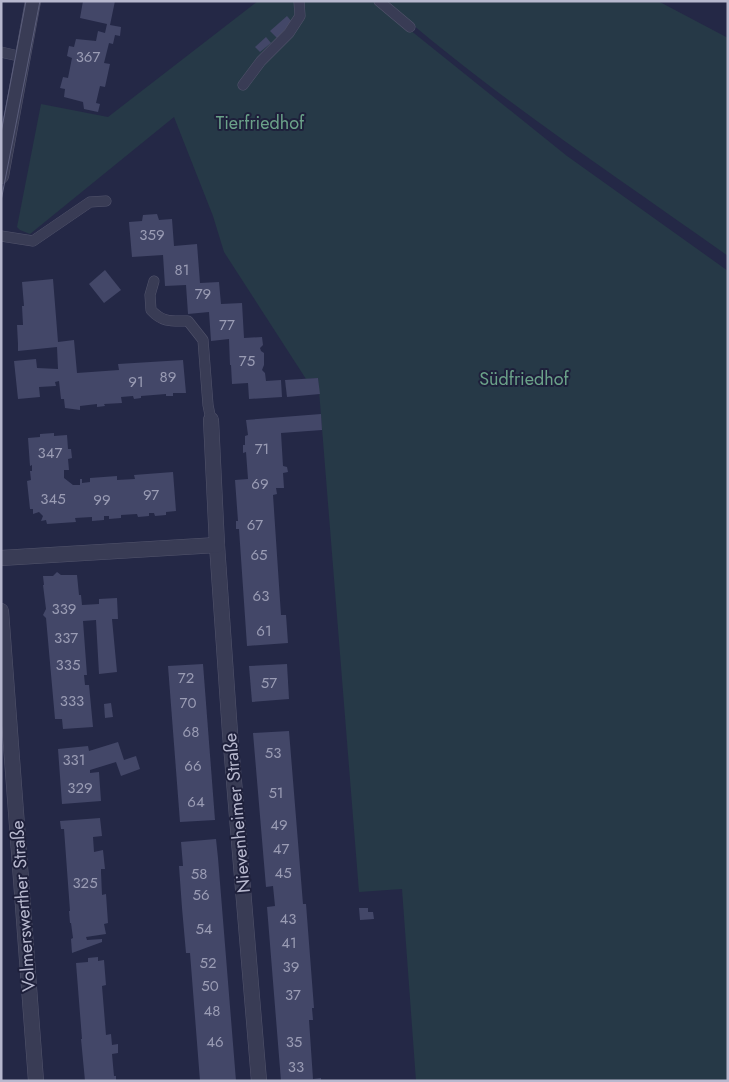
<svg xmlns="http://www.w3.org/2000/svg" width="729" height="1082" font-family="Jost,sans-serif">
<style>
.green{fill:#263947}
.building{fill:#434768}
.lines{fill:none;stroke-linecap:round;stroke-linejoin:round}
.service-casing{stroke:#52546c;stroke-width:11}
.minor-casing{stroke:#52546c;stroke-width:16}
.service{stroke:#393c55;stroke-width:10}
.minor{stroke:#393c55;stroke-width:15}
.tram{stroke:#5b5e7c;stroke-width:1}
.labels{text-anchor:middle;dominant-baseline:central;stroke-width:4;stroke-linejoin:round;paint-order:stroke}
.number-label{font-size:15px;fill:#9a9cb4}
.park-label{font-size:18px;fill:#6ba289;stroke:#1e203b}
.street-label{font-size:18px;fill:#b7b8ce;stroke:#1e203b}
</style>
<rect width="100%" height="100%" fill="#242846"/>
<!-- green -->
<g class="green">
<polygon points="258,1 374,1 567,156 728,271 728,1081 416,1081 402,889 359,892 318,378 306,379 224,252 213,216 174,117 30,234 20,230 17,227 41,104 108,117"/>
<path d="M385,1H658L728,38V256C612,173 492,95 385,1Z"/>
</g>
<!-- building -->
<g class="building">
<polygon points="83,1 115,1 110,25 121,27 120,36 115,35 113,44 109,43 104,63 110,64 105,87 100,86 96,103 100,104 98,112 84,109 83,102 64,97 65,89 60,88 63,77 68,78 72,58 67,56 69,46 74,47 76,39 96,41 98,31 105,33 107,24 80,18"/>
<polygon points="287,16 292,22 277,38 270,31"/>
<polygon points="266,37 271,43 260,52 255,47"/>
<polygon points="157,214 159,220 172,219 174,246 197,244 200,283 219,282 221,304 242,303 244,338 262,337 263,345 260,348 261,351 264,353 264,365 262,370 265,373 266,381 281,380 282,397 249,399 248,383 232,384 231,365 230,365 229,339 211,341 209,312 188,314 186,285 165,286 163,255 132,257 129,222 142,221 143,215"/>
<polygon points="105,270 121,290 104,303 89,284"/>
<polygon points="53,279 58,342 74,340 77,373 119,370 118,364 183,360 186,393 173,393 173,396 166,396 166,394 141,396 141,398 134,399 133,396 121,397 122,403 104,404 105,406 97,407 97,404 80,406 80,410 65,408 64,399 61,399 59,381 55,382 56,386 39,387 40,397 18,399 14,361 36,359 37,368 58,369 57,347 18,351 18,344 17,325 23,325 22,306 24,306 22,282"/>
<polygon points="318,378 320,394 287,397 285,380"/>
<polygon points="321,414 322,430 281,433 283,466 287,467 288,472 283,473 284,488 276,488 277,494 273,495 281,615 286,615 288,643 247,646 239,529 236,529 236,521 238,521 235,480 248,479 246,452 243,453 243,445 245,445 245,436 248,435 246,420"/>
<polygon points="54,433 54,436 67,435 68,449 71,449 72,458 68,459 69,470 64,470 64,478 73,485 80,485 80,479 82,479 82,483 90,482 90,478 117,476 117,480 135,479 134,475 173,472 176,511 166,512 166,515 155,516 154,513 149,513 149,516 138,517 137,514 121,515 121,518 109,519 109,516 104,516 104,520 92,521 92,517 75,518 76,522 47,524 46,520 41,521 43,516 39,512 33,514 33,509 30,509 27,481 31,480 30,471 32,471 32,465 30,466 28,438 40,437 40,434"/>
<polygon points="57,572 61,575 77,575 79,595 81,595 82,605 99,604 99,599 117,598 118,619 112,619 117,672 99,674 96,620 83,621 87,675 84,675 85,685 89,685 93,727 63,729 62,719 55,719 46,618 43,615 46,609 43,585 44,585 43,576 53,576"/>
<polygon points="203,664 215,820 180,822 168,666"/>
<polygon points="287,664 289,699 252,702 249,666"/>
<polygon points="111,703 113,717 105,718 104,704"/>
<polygon points="289,731 303,904 306,904 314,1008 312,1008 313,1020 309,1020 313,1079 321,1078 321,1081 281,1081 267,907 275,906 273,886 266,887 253,733"/>
<polygon points="118,742 124,760 136,756 140,769 121,776 116,762 90,770 90,773 99,772 101,801 62,804 58,749 88,746 89,751"/>
<polygon points="100,818 102,836 93,837 94,852 103,850 105,869 101,869 101,872 102,895 106,894 108,923 104,924 106,934 86,937 87,940 102,939 102,942 72,953 71,939 73,938 71,923 70,923 69,911 70,911 64,829 61,829 60,821"/>
<polygon points="216,839 218,858 236,1081 200,1081 190,953 186,953 182,908 179,866 183,866 181,842"/>
<polygon points="359,908 368,908 368,912 373,912 374,919 360,920"/>
<polygon points="98,957 98,961 104,960 106,985 102,986 106,1035 111,1034 112,1045 118,1044 118,1053 112,1054 114,1076 116,1076 116,1081 85,1081 81,1039 82,1039 76,963 88,962 88,958"/>
</g>
<g class="lines">
<defs>
<g id="service">
<polyline points="379,1 410,27"/>
<polyline points="1,52 23,57"/>
<polyline points="243,85 261,61 289,33 300,16 299,1"/>
<polyline points="1,236 33,241 90,202 106,201"/>
<path d="M154,281L150,295L151,310C163,323 172,321 188,321L203,340L208,405L211,420"/>
</g>
<g id="minor">
<polyline points="1,176 33,1"/>
<polyline points="217,545 230,733 259,1081"/>
<polyline points="1,558 217,545 211,420"/>
<polyline points="1,611 36,1081"/>
</g>
</defs>
<!-- service casing -->
<use href="#service" class="service-casing"/>
<!-- minor casing -->
<use href="#minor" class="minor-casing"/>
<!-- service -->
<use href="#service" class="service"/>
<!-- minor -->
<use href="#minor" class="minor"/>
<!-- tram -->
<g class="tram">
<polyline points="1,133 26,1"/>
<polyline points="1,201 40,1"/>
</g>
</g>
<g class="labels">
<!-- number labels -->
<g class="number-label">
<text x="88" y="57">367</text>
<text x="152" y="235">359</text>
<text x="182" y="270">81</text>
<text x="203" y="294">79</text>
<text x="227" y="325">77</text>
<text x="247" y="361">75</text>
<text x="168" y="377">89</text>
<text x="136" y="382">91</text>
<text x="262" y="449">71</text>
<text x="50" y="453">347</text>
<text x="260" y="484">69</text>
<text x="151" y="495">97</text>
<text x="53" y="499">345</text>
<text x="102" y="500">99</text>
<text x="255" y="525">67</text>
<text x="259" y="555">65</text>
<text x="261" y="596">63</text>
<text x="64" y="609">339</text>
<text x="264" y="631">61</text>
<text x="66" y="638">337</text>
<text x="68" y="665">335</text>
<text x="186" y="678">72</text>
<text x="269" y="683">57</text>
<text x="72" y="701">333</text>
<text x="188" y="703">70</text>
<text x="191" y="732">68</text>
<text x="273" y="753">53</text>
<text x="74" y="760">331</text>
<text x="193" y="766">66</text>
<text x="80" y="788">329</text>
<text x="276" y="793">51</text>
<text x="196" y="802">64</text>
<text x="279" y="825">49</text>
<text x="281" y="849">47</text>
<text x="283" y="873">45</text>
<text x="199" y="874">58</text>
<text x="85" y="883">325</text>
<text x="201" y="895">56</text>
<text x="288" y="919">43</text>
<text x="204" y="929">54</text>
<text x="289" y="943">41</text>
<text x="208" y="963">52</text>
<text x="291" y="967">39</text>
<text x="210" y="986">50</text>
<text x="293" y="995">37</text>
<text x="212" y="1011">48</text>
<text x="215" y="1042">46</text>
<text x="294" y="1042">35</text>
<text x="296" y="1067">33</text>
</g>
<!-- park labels -->
<g class="park-label">
<text x="260" y="123">Tierfriedhof</text>
<text x="524" y="379">Südfriedhof</text>
</g>
<!-- street labels -->
<g class="street-label">
<text transform="translate(237 813) rotate(-95)">Nievenheimer Straße</text>
<text transform="translate(23 906) rotate(-94)">Volmerswerther Straße</text>
</g>
</g>
<!-- border -->
<rect width="729" height="1082" fill="none" stroke="#b7b8ce" stroke-width="5"/>
</svg>
